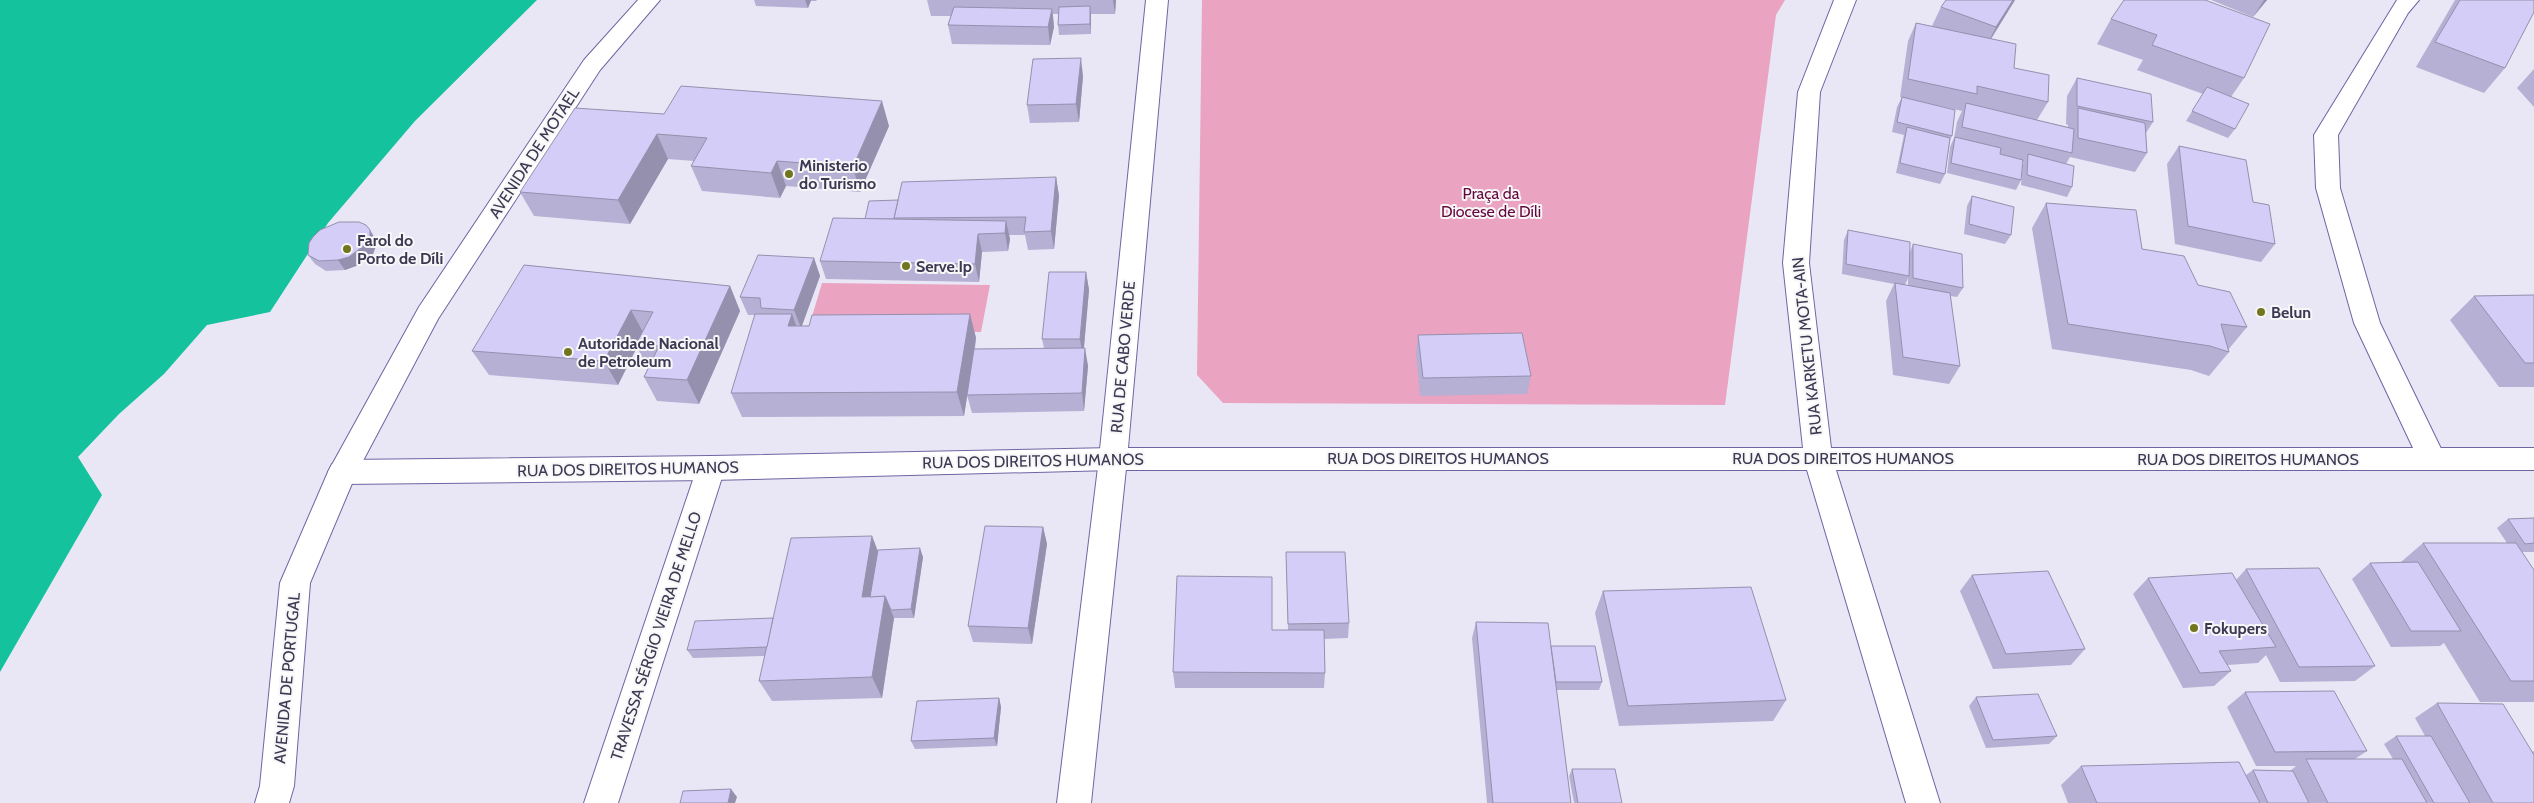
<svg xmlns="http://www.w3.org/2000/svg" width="2534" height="803" font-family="Cabin,sans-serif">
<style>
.green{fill:#eaa3c1}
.water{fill:#15c29e}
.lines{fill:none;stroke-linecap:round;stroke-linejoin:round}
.minor-casing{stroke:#7164a2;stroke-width:2}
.tertiary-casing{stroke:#7164a2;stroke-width:2}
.secondary-casing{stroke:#7164a2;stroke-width:2}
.minor{fill:#fff;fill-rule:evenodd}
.tertiary{fill:#fff;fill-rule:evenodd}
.secondary{fill:#fff;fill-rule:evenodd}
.wall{fill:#b6b0d4;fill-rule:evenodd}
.shaded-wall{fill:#9490ad}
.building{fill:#d4cdf7;stroke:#9490ad}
.poi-dot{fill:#71761e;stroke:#f7f7f7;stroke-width:2}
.labels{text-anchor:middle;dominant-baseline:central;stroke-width:4;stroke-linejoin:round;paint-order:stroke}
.street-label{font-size:16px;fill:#3d3853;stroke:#f7f7f7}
.poi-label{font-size:16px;font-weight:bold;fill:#3d3853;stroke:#f7f7f7;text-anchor:start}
.park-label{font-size:16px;fill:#66063e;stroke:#f7f7f7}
</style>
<rect width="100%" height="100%" fill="#e9e7f6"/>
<!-- green -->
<g class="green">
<polygon points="1202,0 1785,0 1776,15 1725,405 1223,403 1197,375"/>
<polygon points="822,283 990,285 981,332 808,330"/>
</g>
<!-- water -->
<polygon class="water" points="0,0 537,0 415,121 328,223 270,312 207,325 164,374 119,414 78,457 102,495 0,672"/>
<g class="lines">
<defs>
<g id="minor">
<polygon points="1146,0 1168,0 1127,459 1091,803 1057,803 1099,459"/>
<polygon points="2397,0 2419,0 2408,13 2338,135 2340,188 2380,323 2446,459 2442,467 2432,470 2422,467 2354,323 2316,188 2314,135"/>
<polygon points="711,456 721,460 725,468 618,803 584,803 697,468 701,460"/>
</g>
<polygon id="tertiary" points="1834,0 1856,0 1820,92 1809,263 1831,448 2534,448 2534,470 1836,470 1940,803 1906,803 1807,470 1113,470 711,480 342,484 332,480 328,472 332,464 342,460 711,456 1113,448 1803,448 1783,263 1798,92"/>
<polygon id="secondary" points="638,0 660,0 600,70 438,319 356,474 310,583 294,786 289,803 255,803 260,786 280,583 328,472 419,307 584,60"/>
</defs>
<!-- minor casing -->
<use href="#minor" class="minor-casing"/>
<!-- tertiary casing -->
<use href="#tertiary" class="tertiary-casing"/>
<!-- secondary casing -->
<use href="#secondary" class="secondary-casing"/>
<!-- minor -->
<use href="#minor" class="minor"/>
<!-- tertiary -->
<use href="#tertiary" class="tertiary"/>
<!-- secondary -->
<use href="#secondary" class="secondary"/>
</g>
<!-- wall -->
<g class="wall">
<polygon points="754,0 817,0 816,1 811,1 808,8 756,6"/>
<polygon points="927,0 1116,0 1115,14 1091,14 1091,34 1059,35 1058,25 1058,14 1053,14 1054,27 1050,45 952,44 948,25 951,16 931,16"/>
<polygon points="1946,0 2015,0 1991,39 2014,68 2048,102 2037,120 2068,127 2068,125 2066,124 2067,96 2077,78 2153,122 2146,133 2147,153 2135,172 2070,157 2066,164 2072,187 2067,197 2021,185 2023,164 2024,163 2023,162 2021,180 2016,190 1947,173 1950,147 1954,138 1957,122 1962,111 1913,100 1952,136 1950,140 1945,174 1940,184 1896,173 1904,135 1892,132 1897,107 1902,97 1900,97 1908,41 1916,23 1938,28 1932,26 1941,7"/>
<polygon points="2124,0 2244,78 2231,97 2235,129 2228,138 2186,121 2203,94 2137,70 2143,60 2097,44 2111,19"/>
<polygon points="2211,0 2267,0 2253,17"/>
<polygon points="2455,0 2534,0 2505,68 2484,93 2416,67"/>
<polygon points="2534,69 2534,107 2517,88"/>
<polygon points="1083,76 1079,122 1030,123 1027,105"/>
<polygon points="664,114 889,126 860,192 786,186 780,198 702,191 691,166 694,161 668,159 630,224 534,216 520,192"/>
<polygon points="2179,146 2253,202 2275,244 2261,262 2175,244 2167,164"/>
<polygon points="1056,177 1059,196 1054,249 1028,250 1025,235 1009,235 1010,239 1008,251 982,252 979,282 826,279 820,261 865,219 898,200"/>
<polygon points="1972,196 2011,235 2005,244 1964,234 1967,206"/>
<polygon points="2046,203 2142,249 2198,285 2247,327 2228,350 2229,352 2209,376 2191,370 2052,349 2032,228"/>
<polygon points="366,225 376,240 376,246 373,254 356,266 345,270 326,271 315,264 308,255"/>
<path d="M1848,230L1910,252L1913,244L1963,288L1957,297L1950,296L1960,366L1949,384L1893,375L1886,301L1894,284L1842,274L1844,240ZM1908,278V285H1905Z"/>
<polygon points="814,258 820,276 802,326 970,314 976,338 975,349 1044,348 1042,339 1086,272 1089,290 1084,348 1088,366 1084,411 972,413 967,395 969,385 964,416 742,417 731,393 755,315 748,315 740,297"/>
<polygon points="524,265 730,286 740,311 699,404 657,401 644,377 648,368 637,347 618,385 489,375 472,351"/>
<polygon points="2534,295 2534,387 2499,387 2450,320 2474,296"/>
<polygon points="1418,335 1531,376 1527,394 1420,396 1416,353"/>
<polygon points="2534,518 2534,552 2522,552 2534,570 2534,702 2480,702 2444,643 2440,646 2391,647 2352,579 2370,563 2401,562 2423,543 2507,543 2497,528 2508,519"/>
<polygon points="1043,527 1047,544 1032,644 973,642 968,626"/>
<polygon points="878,550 923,557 914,618 894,618 882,698 772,701 759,681 765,656 693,658 687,650 773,618"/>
<polygon points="1286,552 1349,623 1348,638 1324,639 1325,673 1324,688 1175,688 1173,672 1272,630 1288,630"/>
<polygon points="2246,569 2375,666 2355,681 2280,682 2266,655 2258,663 2227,665 2231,671 2214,686 2183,688 2133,594 2148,578 2236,580"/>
<polygon points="1972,575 2085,649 2071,665 1993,669 1960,591"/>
<polygon points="1603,591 1786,700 1773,721 1619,726 1595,613"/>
<polygon points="1476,622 1551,646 1602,682 1599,690 1556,690 1571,803 1487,803 1472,638"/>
<polygon points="2245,692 2367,751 2355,759 2393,759 2384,744 2396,736 2425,736 2415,718 2437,703 2532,752 2534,751 2534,803 2068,803 2061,785 2081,766 2246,775 2253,770 2290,771 2296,766 2256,766 2227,707"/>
<polygon points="1976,697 2057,736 2049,744 1986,748 1969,706"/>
<polygon points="999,698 1001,707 997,746 915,749 911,741"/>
<polygon points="1572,769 1622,803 1574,803 1569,776"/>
</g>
<!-- shaded-wall -->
<g class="shaded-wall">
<polygon points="805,0 811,0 808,8"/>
<polygon points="1113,0 1116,0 1115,14"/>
<polygon points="2013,0 2015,0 1987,45 1996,27"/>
<polygon points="2264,0 2267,0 2253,17"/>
<polygon points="1090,6 1091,15 1091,34 1090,24"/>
<polygon points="1052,9 1054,27 1050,45 1048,27"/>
<polygon points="1081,58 1083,76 1079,122 1076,104"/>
<polygon points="882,101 889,126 860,192 853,167"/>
<polygon points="657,134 668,159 630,224 618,200"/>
<polygon points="777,161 786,186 780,198 771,173"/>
<polygon points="1056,177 1059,196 1054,249 1051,231"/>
<polygon points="1006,221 1010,239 1008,251 1005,233"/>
<polygon points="370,230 376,240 376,246 373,254 356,266 345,270 338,260"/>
<polygon points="978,234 982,252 979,282 975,264"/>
<polygon points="814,258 820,276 801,328 794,310"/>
<polygon points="1086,272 1089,290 1083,357 1080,339"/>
<polygon points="730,286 740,311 699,404 687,380"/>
<polygon points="631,310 644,334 636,344 637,347 618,385 604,361"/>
<polygon points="792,314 801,339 788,326"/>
<polygon points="970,314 976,338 964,416 957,392"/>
<polygon points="1085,348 1088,366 1084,411 1082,393"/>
<polygon points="1043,527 1047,544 1032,644 1028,628"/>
<polygon points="872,536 881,559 873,610 862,597"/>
<polygon points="920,548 923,557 914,618 911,609"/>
<polygon points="885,596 894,618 882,698 872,677"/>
<polygon points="999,698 1001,707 997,746 994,738"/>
<polygon points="731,789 737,797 735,803 728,803"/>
</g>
<!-- building -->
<g class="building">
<polygon points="1946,0 2013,0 1996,27 1941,7"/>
<polygon points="2124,0 2205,0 2270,24 2244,78 2152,45 2157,35 2111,19"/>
<polygon points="2460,0 2534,0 2534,12 2505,68 2435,42"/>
<polygon points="1090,6 1090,24 1058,25 1059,7"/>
<polygon points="954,7 1052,9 1048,27 948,25"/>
<polygon points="1916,23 2016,44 2014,68 2049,75 2048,102 1977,86 1977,94 1908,79"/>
<polygon points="1081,58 1076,104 1027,105 1033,59"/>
<polygon points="2077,78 2151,94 2153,122 2077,106"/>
<polygon points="681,86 882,101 853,167 777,161 771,173 691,166 707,138 657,134 618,200 520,192 575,108 664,114"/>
<polygon points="2207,87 2249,104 2235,129 2192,111"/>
<polygon points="1902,97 1955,110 1952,136 1897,122"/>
<polygon points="1966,103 2074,129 2072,153 1962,127"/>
<polygon points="2078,108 2145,123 2147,153 2078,138"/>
<polygon points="1907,127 1950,138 1945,174 1900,163"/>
<polygon points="1955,137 2001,148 2000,154 2023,160 2021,180 1951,163"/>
<polygon points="2179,146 2246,160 2253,202 2269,205 2275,244 2188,226"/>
<polygon points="2028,154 2074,166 2072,187 2027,175"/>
<polygon points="1056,177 1051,231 1024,232 1026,217 894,218 902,182"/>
<polygon points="1972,196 2014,207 2011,235 1969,224"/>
<polygon points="898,200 894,218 895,219 865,219 869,201"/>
<polygon points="2046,203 2136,210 2142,249 2184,256 2198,285 2230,292 2247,327 2221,324 2229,352 2210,346 2068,324"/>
<polygon points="833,218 1006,221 1005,233 978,234 975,264 820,261"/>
<polygon points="339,222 359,222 366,225 370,230 370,237 366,244 349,257 338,260 319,261 308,255 309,243 313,237 320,230"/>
<polygon points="1848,230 1910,242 1909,276 1846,264"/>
<polygon points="1913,244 1962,254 1963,288 1913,278"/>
<polygon points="758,255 814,258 794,310 761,308 760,298 740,297"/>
<polygon points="524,265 730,286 687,380 644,377 659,346 636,344 653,312 631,310 604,361 472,351"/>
<polygon points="1049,272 1086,272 1080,339 1042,339"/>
<polygon points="1895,283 1950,293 1960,366 1903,357"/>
<polygon points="2534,295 2534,363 2525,363 2474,296"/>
<polygon points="755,314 792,314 788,326 809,326 812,315 970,314 957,392 731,393"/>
<polygon points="1522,333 1531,376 1423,378 1418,335"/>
<polygon points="1085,348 1082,393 967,395 974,349"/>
<polygon points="2534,518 2534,543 2525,544 2508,519"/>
<polygon points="985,526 1043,527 1028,628 968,626"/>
<polygon points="872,536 862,597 885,596 872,677 759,681 791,538"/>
<polygon points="2423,543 2516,543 2534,570 2534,681 2511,681"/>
<polygon points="920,548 911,609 891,610 885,596 870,597 878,550"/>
<polygon points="1286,552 1345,552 1349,623 1288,624"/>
<polygon points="2418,562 2461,631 2411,631 2370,563"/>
<polygon points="2319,568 2375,666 2299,667 2246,569"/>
<polygon points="2048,571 2085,649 2006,654 1972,575"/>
<polygon points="2232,573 2276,647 2219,651 2231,671 2200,673 2148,578"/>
<polygon points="1177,576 1272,577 1272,630 1324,630 1325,673 1173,672"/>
<polygon points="1751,587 1786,700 1628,706 1603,591"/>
<polygon points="773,618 767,647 687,650 695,621"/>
<polygon points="1476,622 1548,623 1571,803 1493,803"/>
<polygon points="1551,646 1595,646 1602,682 1556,682"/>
<polygon points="2334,691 2367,751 2275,752 2245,692"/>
<polygon points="2038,694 2057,736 1993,740 1976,697"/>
<polygon points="999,698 994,738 911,741 917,701"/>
<polygon points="2437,703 2503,704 2534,755 2534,803 2493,803"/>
<polygon points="2396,736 2431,736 2470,803 2434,803"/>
<polygon points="2306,759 2402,759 2427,803 2328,803"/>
<polygon points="2239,762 2260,803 2097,803 2081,766"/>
<polygon points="1572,769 1615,769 1622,803 1578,803"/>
<polygon points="2253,770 2293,771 2309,803 2268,803"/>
<polygon points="731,789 728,803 680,803 683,791"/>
</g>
<!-- markers -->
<g class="poi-dot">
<circle cx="789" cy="174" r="5"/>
<circle cx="347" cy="249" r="5"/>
<circle cx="906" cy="266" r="5"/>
<circle cx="2261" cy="312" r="5"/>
<circle cx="568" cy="352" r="5"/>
<circle cx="2194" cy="628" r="5"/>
</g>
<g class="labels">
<!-- street labels -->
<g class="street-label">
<text transform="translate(534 153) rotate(-57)">AVENIDA DE MOTAEL</text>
<text transform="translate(1807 346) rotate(-96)">RUA KARKETU MOTA-AIN</text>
<text transform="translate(1123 357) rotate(-85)">RUA DE CABO VERDE</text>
<text x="1438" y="458">RUA DOS DIREITOS HUMANOS</text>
<text x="1843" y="458">RUA DOS DIREITOS HUMANOS</text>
<text x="2248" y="459">RUA DOS DIREITOS HUMANOS</text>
<text transform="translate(1033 461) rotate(-1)">RUA DOS DIREITOS HUMANOS</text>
<text transform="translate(628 469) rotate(-1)">RUA DOS DIREITOS HUMANOS</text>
<text transform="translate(656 636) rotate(-72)">TRAVESSA SÉRGIO VIEIRA DE MELLO</text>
<text transform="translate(287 678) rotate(-85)">AVENIDA DE PORTUGAL</text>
</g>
<!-- poi labels -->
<g class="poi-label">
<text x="799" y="165">Ministerio<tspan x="799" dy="18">do Turismo</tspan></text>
<text x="357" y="240">Farol do<tspan x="357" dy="18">Porto de Díli</tspan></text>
<text x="916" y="266">Serve.Ip</text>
<text x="2271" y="312">Belun</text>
<text x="578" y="343">Autoridade Nacional<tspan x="578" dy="18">de Petroleum</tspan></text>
<text x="2204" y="628">Fokupers</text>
</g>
<!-- park labels -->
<g class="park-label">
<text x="1491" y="193">Praça da<tspan x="1491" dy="18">Diocese de Díli</tspan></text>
</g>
</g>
</svg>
